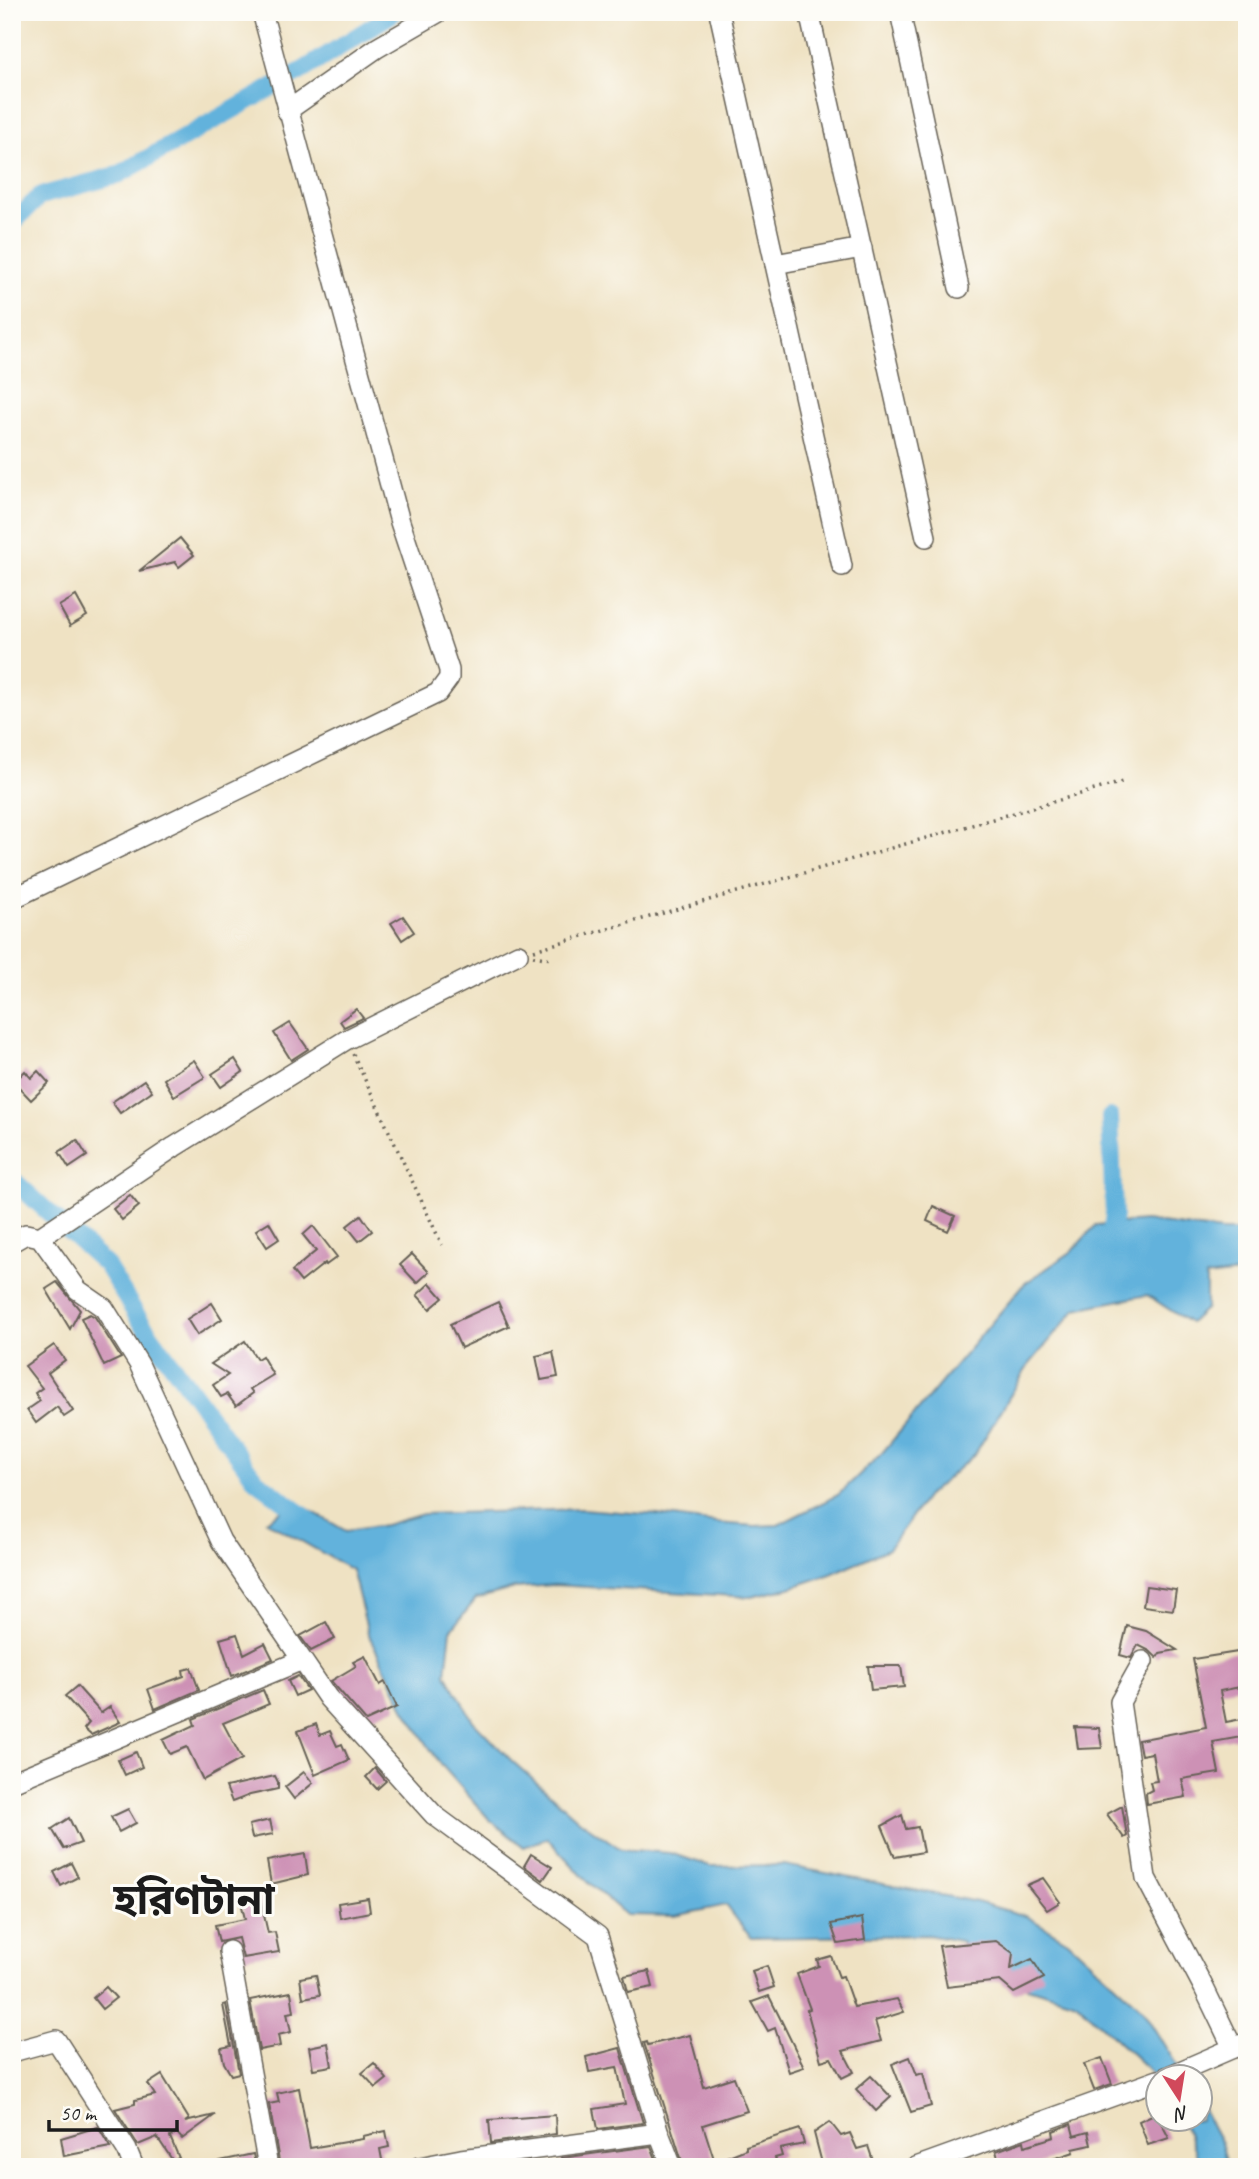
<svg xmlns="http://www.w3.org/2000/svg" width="1259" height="2179" font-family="Caveat,'Noto Sans Bengali',sans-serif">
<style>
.water{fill:#62b2dc;stroke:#3f677c;stroke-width:2}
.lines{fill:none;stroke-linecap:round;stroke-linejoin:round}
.canal{stroke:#62b2dc;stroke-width:18}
.building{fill:#cd91b5}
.minor-casing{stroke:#666156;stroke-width:22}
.path{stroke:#666156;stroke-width:3.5;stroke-dasharray:2 5;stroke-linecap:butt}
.minor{stroke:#fff;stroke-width:19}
.labels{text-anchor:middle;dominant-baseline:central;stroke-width:6;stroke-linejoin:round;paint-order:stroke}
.district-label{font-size:42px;font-weight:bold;fill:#1c1c1c;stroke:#fdfcf7}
</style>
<rect width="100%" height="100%" fill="#fdfcf7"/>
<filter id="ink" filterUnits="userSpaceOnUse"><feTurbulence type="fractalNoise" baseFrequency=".0143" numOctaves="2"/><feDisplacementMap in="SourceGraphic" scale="14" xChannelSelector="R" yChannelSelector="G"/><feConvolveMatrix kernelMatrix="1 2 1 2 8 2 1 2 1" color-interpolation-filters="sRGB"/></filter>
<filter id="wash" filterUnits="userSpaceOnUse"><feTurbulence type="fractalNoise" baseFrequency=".00686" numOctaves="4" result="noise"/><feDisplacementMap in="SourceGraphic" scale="28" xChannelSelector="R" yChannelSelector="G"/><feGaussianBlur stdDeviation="1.57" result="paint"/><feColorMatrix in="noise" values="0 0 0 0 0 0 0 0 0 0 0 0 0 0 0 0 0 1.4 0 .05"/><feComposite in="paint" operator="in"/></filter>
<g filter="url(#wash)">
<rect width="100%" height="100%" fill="#efe2c3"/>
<!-- water -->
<g class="water">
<polygon points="1145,1221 1222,1231 1247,1231 1247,1272 1206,1277 1206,1308 1190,1323 1147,1295 1076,1309 1028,1366 975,1454 927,1496 888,1549 831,1574 789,1588 751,1597 554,1585 515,1588 476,1599 451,1630 446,1674 473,1721 512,1761 579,1820 621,1849 670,1853 710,1866 784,1865 977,1902 1026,1916 1068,1941 1142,2009 1184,2077 1157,2084 1148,2069 1076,2002 1008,1981 960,1941 928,1935 751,1938 726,1905 675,1916 626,1915 587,1881 547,1838 524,1847 489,1819 438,1761 404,1708 368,1633 352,1570 266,1521 296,1502 346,1531 385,1525 423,1514 583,1509 658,1515 717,1523 755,1526 778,1525 838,1495 882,1453 1024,1284 1071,1252 1096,1225"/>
<polygon points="1200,2104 1221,2143 1228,2167 1201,2167 1188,2133 1179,2120 1200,2120"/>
</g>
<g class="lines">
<!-- canal -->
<g class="canal">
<polyline points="12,224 40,196 118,175 305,69 395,12"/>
<polyline points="12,1179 106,1265 139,1319 256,1480 308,1519"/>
<polyline points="1109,1247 1114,1215 1110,1117"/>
</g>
</g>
<g id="blocks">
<!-- building -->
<g class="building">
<polygon points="180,538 194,555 179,567 175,562 139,571"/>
<polygon points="76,596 87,616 70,626 59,606"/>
<polygon points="403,916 414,932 402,940 391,923"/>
<polygon points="356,1009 363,1018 344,1027 340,1021"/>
<polygon points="290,1023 308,1049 291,1060 274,1033"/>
<polygon points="235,1059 243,1072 221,1087 212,1074"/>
<polygon points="194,1060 205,1077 174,1096 164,1079"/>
<polygon points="25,1071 31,1078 38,1071 49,1083 31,1100 14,1082"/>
<polygon points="144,1080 152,1091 120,1113 112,1102"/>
<polygon points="77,1140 87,1156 69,1168 59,1152"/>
<polygon points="130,1195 139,1206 122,1220 113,1209"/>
<polygon points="933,1206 955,1216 948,1231 927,1221"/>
<polygon points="361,1215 372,1231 359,1241 347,1226"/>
<polygon points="269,1222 279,1239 267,1247 256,1230"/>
<polygon points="313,1226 337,1257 326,1265 325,1263 301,1282 292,1271 316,1251 303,1235"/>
<polygon points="412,1254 429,1272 417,1283 400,1265"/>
<polygon points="57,1282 80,1310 70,1329 46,1289"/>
<polygon points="430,1283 443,1298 430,1309 417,1295"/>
<polygon points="498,1302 509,1326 461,1348 450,1324"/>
<polygon points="212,1303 222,1319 197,1335 187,1319"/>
<polygon points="90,1314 95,1317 121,1358 104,1366 81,1318"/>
<polygon points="245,1341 257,1359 262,1356 273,1375 250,1389 253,1393 236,1406 227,1394 221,1397 213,1385 228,1375 211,1364"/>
<polygon points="54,1345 65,1360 48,1373 73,1411 64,1417 57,1407 36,1423 27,1410 40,1401 35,1393 42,1388 25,1366"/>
<polygon points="553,1352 558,1377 541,1380 536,1356"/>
<polygon points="1146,1586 1176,1590 1173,1610 1143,1606"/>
<polygon points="326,1622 335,1639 311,1651 300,1636"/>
<polygon points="1127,1626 1146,1631 1177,1650 1160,1653 1157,1658 1150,1651 1138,1645 1131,1658 1120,1655"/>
<polygon points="237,1634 244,1654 265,1643 273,1659 232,1676 220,1639"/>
<polygon points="1238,1652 1245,1686 1220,1691 1226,1722 1247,1718 1247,1736 1213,1742 1219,1773 1182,1779 1186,1797 1147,1804 1146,1793 1152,1790 1150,1782 1157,1781 1152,1753 1141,1755 1138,1740 1206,1727 1193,1659"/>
<polygon points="365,1656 380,1685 385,1682 397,1707 366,1721 331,1681 356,1666 353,1662"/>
<polygon points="868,1666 901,1666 904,1687 871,1690"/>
<polygon points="191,1668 199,1690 155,1709 148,1689 184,1676 183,1670"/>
<polygon points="298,1676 308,1690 295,1696 288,1681"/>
<polygon points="77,1686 101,1713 110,1707 120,1722 91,1735 84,1729 89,1723 65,1696"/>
<polygon points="263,1690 269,1704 223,1723 242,1759 203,1780 187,1747 170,1754 163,1740 195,1725 193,1719"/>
<polygon points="316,1724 320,1735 330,1731 337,1746 342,1744 349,1760 315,1775 298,1731"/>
<polygon points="1075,1727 1099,1728 1102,1748 1078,1749"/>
<polygon points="136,1752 142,1767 125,1775 118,1760"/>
<polygon points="375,1768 386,1781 377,1789 366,1777"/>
<polygon points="304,1772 313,1783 294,1799 285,1787"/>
<polygon points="275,1776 278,1782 278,1789 250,1795 232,1802 226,1787"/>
<polygon points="1122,1806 1127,1836 1124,1838 1107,1814"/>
<polygon points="128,1809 136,1823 119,1832 111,1817"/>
<polygon points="902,1815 906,1829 918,1827 923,1852 895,1857 882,1826"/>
<polygon points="69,1818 81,1843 64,1849 52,1829"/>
<polygon points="270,1820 273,1834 252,1838 249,1825"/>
<polygon points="305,1854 308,1875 271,1884 267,1861"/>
<polygon points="531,1854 552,1867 543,1880 524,1866"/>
<polygon points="71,1863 78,1877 61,1886 54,1872"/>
<polygon points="1043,1878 1060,1902 1047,1910 1027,1885"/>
<polygon points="260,1898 268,1933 275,1932 279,1952 243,1958 238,1938 219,1942 215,1925 245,1919 241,1902"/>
<polygon points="368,1898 370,1912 340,1918 338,1903"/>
<polygon points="862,1918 865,1940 838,1944 831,1924"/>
<polygon points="996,1941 1013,1953 1011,1969 1032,1959 1044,1978 1014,1993 1000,1981 947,1987 939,1946"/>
<polygon points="831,1956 839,1977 843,1976 854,2007 897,1999 904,2012 875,2021 881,2041 843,2051 854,2072 842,2078 831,2058 821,2061 807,2010 810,2009 797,1974 819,1966 817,1960"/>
<polygon points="767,1966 774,1987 759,1992 752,1971"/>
<polygon points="649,1971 653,1987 628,1992 624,1976"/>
<polygon points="316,1975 320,1995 303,1998 300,1978"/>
<polygon points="106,1987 116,1998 102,2009 93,1998"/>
<polygon points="291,1992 294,2012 287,2013 291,2032 278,2035 280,2046 259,2050 250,2000"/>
<polygon points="769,1996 780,2018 804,2067 789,2072 775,2028 768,2031 752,2002"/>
<polygon points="226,2004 239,2073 231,2075 224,2063 221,2048 231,2046 223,2005"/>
<polygon points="690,2035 704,2087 734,2077 747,2111 703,2125 714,2159 684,2167 644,2043 647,2042 648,2045"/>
<polygon points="328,2043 332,2066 313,2069 309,2047"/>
<polygon points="620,2048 643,2123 598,2129 594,2109 625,2104 617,2067 589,2072 586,2057"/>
<polygon points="910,2057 917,2075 923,2073 931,2106 911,2112 892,2064"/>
<polygon points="1102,2058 1112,2084 1094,2090 1084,2064"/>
<polygon points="374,2063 387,2079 376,2088 362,2073"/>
<polygon points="162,2075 189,2119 185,2122 215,2115 182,2139 177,2133 170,2137 179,2158 173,2161 157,2137 138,2145 115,2109 135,2104 135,2100 155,2095 148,2084"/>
<polygon points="871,2076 891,2097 876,2111 856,2089"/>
<polygon points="299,2088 310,2148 363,2139 363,2136 386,2131 389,2147 380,2149 383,2165 372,2167 280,2167 269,2104 279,2102 277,2093"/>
<polygon points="1156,2113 1169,2138 1148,2145 1139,2121"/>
<polygon points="555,2115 556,2134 491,2143 489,2120"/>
<polygon points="830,2122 841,2136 850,2133 857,2149 868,2146 875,2167 823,2167 814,2133"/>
<polygon points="1071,2124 1074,2136 1088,2132 1091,2145 1073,2149 1074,2152 1028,2167 1001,2167 996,2151 1024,2141 1025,2146 1054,2137 1053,2131"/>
<polygon points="98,2127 110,2147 64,2156 61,2138"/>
<polygon points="800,2129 804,2144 780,2149 782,2156 775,2158 779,2167 760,2167 758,2160 740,2167 702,2167 746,2149 746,2146"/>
<polygon points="651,2146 659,2167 562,2167 561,2158"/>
<polygon points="253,2154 256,2167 221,2167 220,2161"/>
</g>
</g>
</g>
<g filter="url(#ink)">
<use href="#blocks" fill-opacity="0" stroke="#666156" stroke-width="2"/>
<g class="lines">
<defs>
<g id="minor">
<polyline points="719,12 842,566"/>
<polyline points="809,12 926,537"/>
<polyline points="900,12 959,288"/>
<polyline points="287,111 377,48 439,12"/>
<polyline points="775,264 862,248"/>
<polyline points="12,899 438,693 449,678 449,670 400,522 262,12"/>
<polyline points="40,1237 174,1147 346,1040 518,954"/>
<polyline points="12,1242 26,1234 40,1237 78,1290 104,1308 139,1364 221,1541 328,1698 434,1815 598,1936 659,2133 672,2167"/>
<polyline points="1143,1661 1120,1702 1146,1878 1204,1988 1233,2048"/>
<polyline points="12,1782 302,1660"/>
<polyline points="229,1951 268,2167"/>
<polyline points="12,2052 56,2040 127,2150 134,2167"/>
<polyline points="1164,2078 1247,2042"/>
<polyline points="419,2167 461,2159 659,2133"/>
<polyline points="916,2167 1158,2080"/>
</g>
</defs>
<!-- minor casing -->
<use href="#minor" class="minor-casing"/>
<!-- path -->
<g class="path">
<polyline points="534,950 1126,781"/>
<polyline points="533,956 552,959"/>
<polyline points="353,1054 442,1245"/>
</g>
<!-- minor -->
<use href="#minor" class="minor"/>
</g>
</g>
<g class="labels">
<!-- district labels -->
<g class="district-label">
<text x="194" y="1900">হরিণটানা</text>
</g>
</g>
<!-- margin -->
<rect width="1259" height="2179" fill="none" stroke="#fdfcf7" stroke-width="42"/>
<!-- north arrow -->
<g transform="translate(1179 2098) rotate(168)"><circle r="33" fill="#fdfcf7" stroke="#a3a29f" stroke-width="2"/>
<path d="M0-5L12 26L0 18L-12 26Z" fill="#d1495b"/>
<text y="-10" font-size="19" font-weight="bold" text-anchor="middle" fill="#1c1c1c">N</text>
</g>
<!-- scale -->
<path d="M49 2120v10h128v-10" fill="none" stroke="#1c1c1c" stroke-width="3.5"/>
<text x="60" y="2120" font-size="21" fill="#1c1c1c" stroke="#fdfcf7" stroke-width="5" paint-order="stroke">50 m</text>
</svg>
